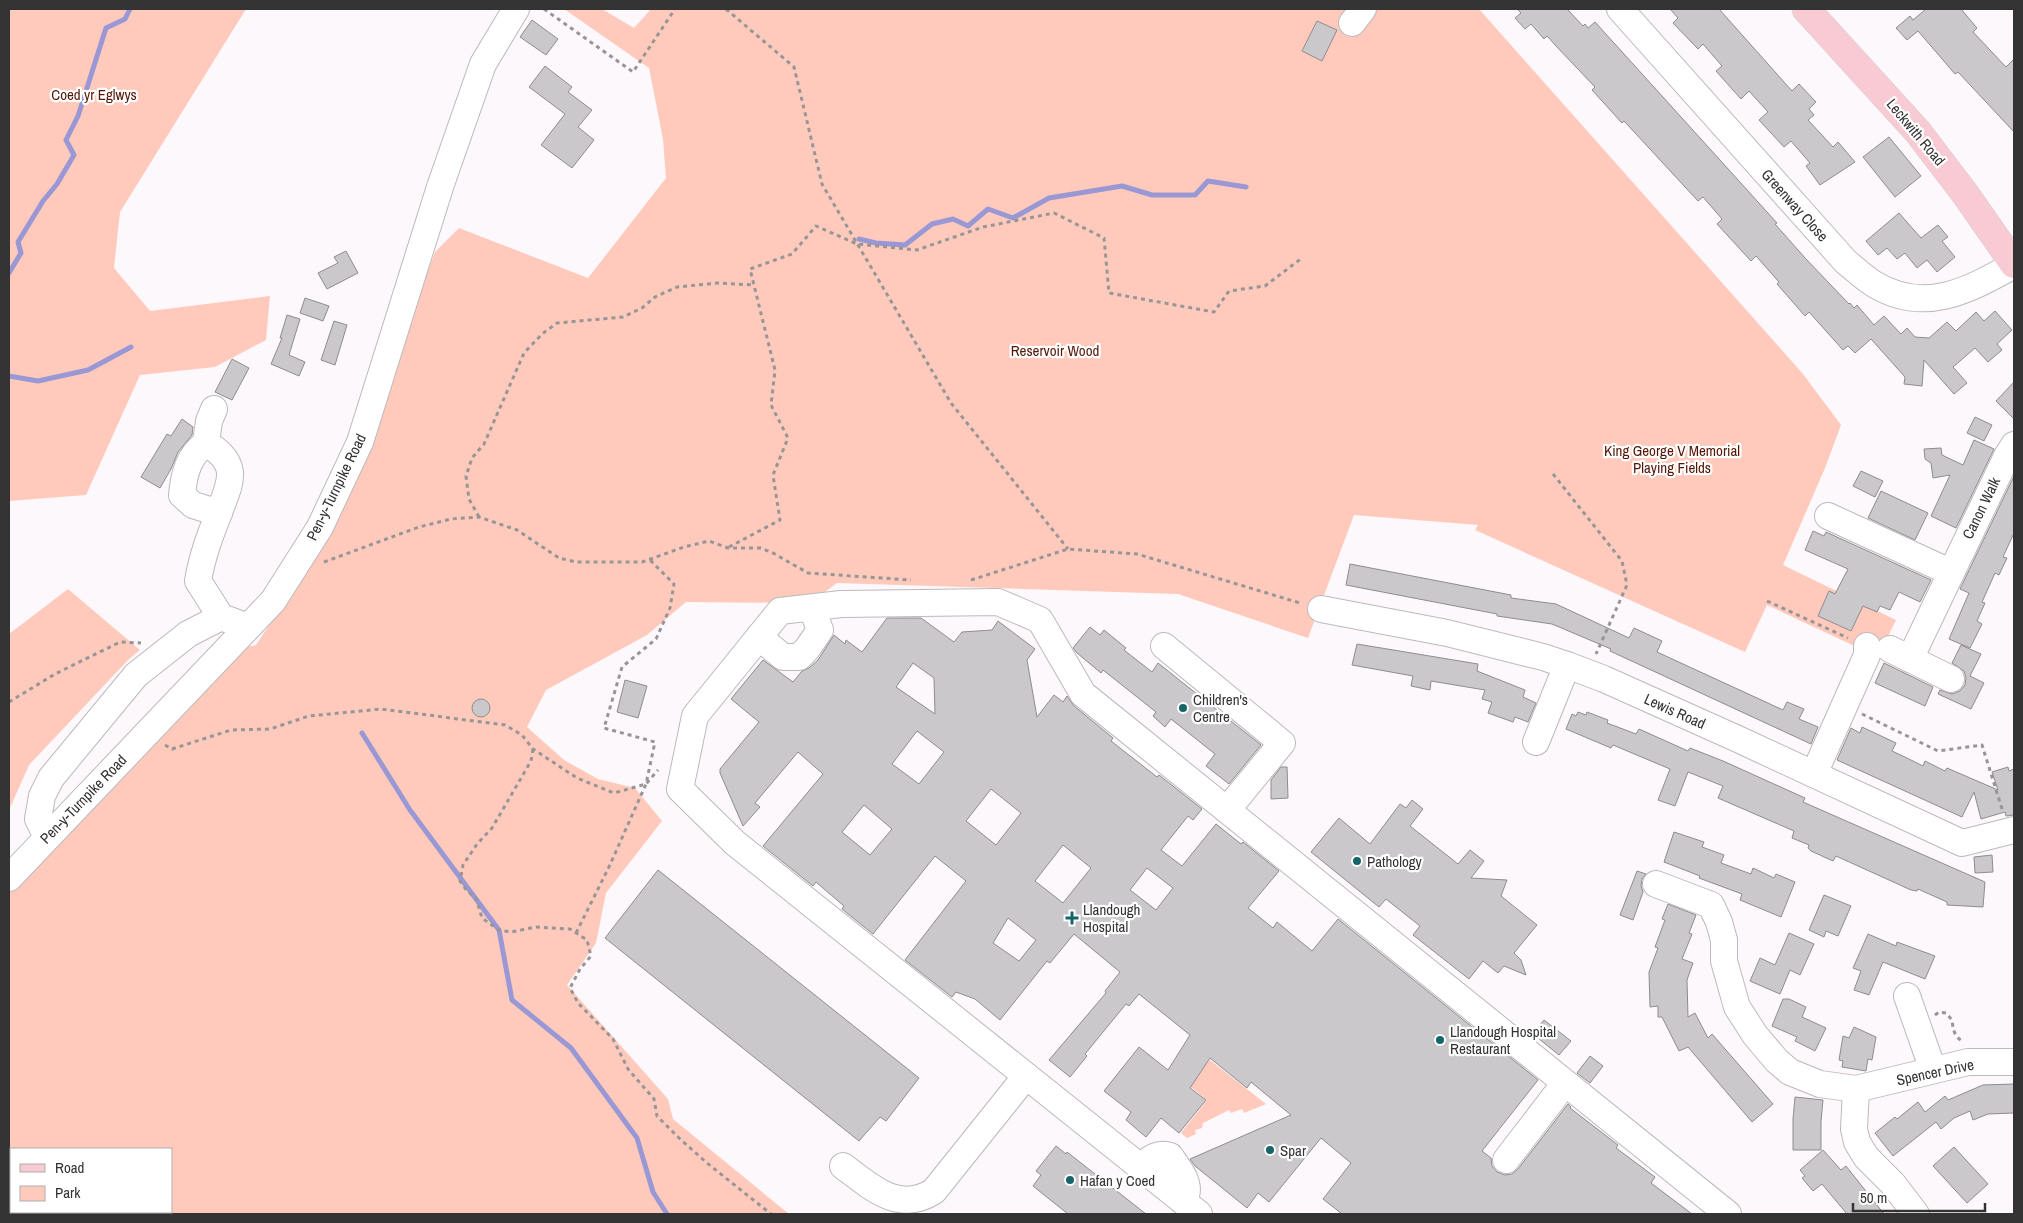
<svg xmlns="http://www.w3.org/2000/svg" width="2023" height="1223" font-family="'Archivo Narrow',sans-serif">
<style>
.green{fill:#ffcabc;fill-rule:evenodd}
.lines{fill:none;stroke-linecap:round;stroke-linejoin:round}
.stream{stroke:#9a98d4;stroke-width:5}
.building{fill:#cac8cb;stroke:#8e8c8f;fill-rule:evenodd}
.minor-casing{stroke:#bdb9bb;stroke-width:28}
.major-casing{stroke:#d6d6d6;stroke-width:29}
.path{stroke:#989597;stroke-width:3;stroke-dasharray:4 4;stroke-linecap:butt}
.minor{stroke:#fff;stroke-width:26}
.major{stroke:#f8cad3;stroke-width:28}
.poi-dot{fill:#17656b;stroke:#fff;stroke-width:2}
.labels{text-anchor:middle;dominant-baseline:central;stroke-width:4.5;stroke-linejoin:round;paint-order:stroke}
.park-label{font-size:15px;fill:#541707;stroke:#fff}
.street-label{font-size:15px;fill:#343334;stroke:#fff}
.poi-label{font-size:15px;fill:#343334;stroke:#fff;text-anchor:start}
</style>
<rect width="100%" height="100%" fill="#fdf8fb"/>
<!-- green -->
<g class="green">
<polygon points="9,9 246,9 120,212 114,268 150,311 270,296 266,340 215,367 140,375 86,495 9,501"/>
<path d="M564,9H602L634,28L651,9H1479L1803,374L1841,425L1825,468L1783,565L1896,620L1878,657L1767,605L1745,652L1475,530L1478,525L1354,515L1308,638L1178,594L837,583L810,603L686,602L647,635L546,690L527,727L564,760L598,779L635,788L662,821L606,893L596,943L567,985L668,1099L673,1119L789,1214H9V891L242,648L256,645L333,528L435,252L459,228L588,278L666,178L663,139L649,68ZM11,1149H171V1212H11Z"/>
<polygon points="68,589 140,650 129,659 29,765 9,810 9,634"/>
<polygon points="1210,1060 1266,1104 1244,1113 1242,1109 1231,1113 1229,1110 1203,1123 1202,1128 1195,1130 1196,1134 1187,1138 1181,1133 1207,1100 1187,1084"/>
</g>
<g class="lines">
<!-- stream -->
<g class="stream">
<polyline points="859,239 876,243 905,245 932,224 953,219 968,226 988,209 1013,218 1049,198 1122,186 1152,195 1195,195 1208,181 1246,187"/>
<polyline points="9,273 21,253 18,242 43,201 57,184 74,155 66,140 78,116 106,28 125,19 130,9"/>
<polyline points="9,376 38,381 88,370 131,347"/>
<polyline points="362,733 410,810 499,930 512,1000 571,1048 637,1138 653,1192 667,1214"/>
</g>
</g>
<!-- building -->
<g class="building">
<polygon points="1517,9 1567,9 1583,26 1585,24 1588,28 1595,22 1777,223 1775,224 1806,259 1849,304 1850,303 1854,308 1857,305 1874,325 1884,316 1901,334 1907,328 1915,337 1929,338 1947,322 1956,331 1976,312 1984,321 1995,311 2012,330 1997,344 2002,350 1988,362 1975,348 1953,367 1967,383 1954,394 1924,360 1922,386 1904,384 1905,377 1871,339 1855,353 1848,346 1843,350 1809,312 1805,316 1777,284 1779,282 1756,256 1751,261 1717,224 1722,219 1703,197 1698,201 1624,121 1622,123 1592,90 1595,87 1556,46 1547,36 1544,39 1531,24 1525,29 1515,18 1521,13"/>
<polygon points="1670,9 1719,9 1792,91 1799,84 1816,102 1809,109 1814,115 1808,120 1833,147 1838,142 1855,162 1820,185 1806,166 1810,163 1791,141 1784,147 1759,120 1768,112 1749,91 1741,99 1716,71 1722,66 1703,44 1698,49 1673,23 1678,18"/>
<polygon points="1926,9 1961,9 1977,28 1973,32 2006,67 2014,59 2014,132 1958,72 1955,74 1918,31 1907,40 1896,28 1910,16 1913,20"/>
<polygon points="532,20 558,39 546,55 520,37"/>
<polygon points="1317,21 1337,30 1322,61 1302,51"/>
<polygon points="545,66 572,87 568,92 592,110 578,127 594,140 572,168 541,145 565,114 529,87"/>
<polygon points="1889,137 1921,176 1895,197 1863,157"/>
<polygon points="1899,213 1921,238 1938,225 1948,237 1942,241 1955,257 1937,272 1927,260 1917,268 1905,253 1897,259 1887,248 1878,255 1866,241"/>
<polygon points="346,251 358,273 327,289 318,273 338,263 334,257"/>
<polygon points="305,298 329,306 323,321 300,313"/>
<polygon points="287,315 300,319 289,355 305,362 299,376 271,364 282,338 280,338"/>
<polygon points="334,321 347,325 335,365 321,360"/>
<polygon points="232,359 249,368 232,400 215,392"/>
<polygon points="2014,382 2014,419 1996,401"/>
<polygon points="1975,417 1992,425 1984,441 1967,433"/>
<polygon points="182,419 193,427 192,435 178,452 171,469 160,488 141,477 167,434 171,436"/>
<polygon points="1974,440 1994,449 1956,528 1931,516 1950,475 1933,478 1931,463 1925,459 1924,449 1941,448 1942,455 1963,465"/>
<polygon points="1861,471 1883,481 1875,497 1853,486"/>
<polygon points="2014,476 2014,533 2003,557 2007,558 1999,575 1995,573 1982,602 1985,603 1977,621 1982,624 1970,648 1949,639 1969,593 1960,589"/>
<polygon points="1881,491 1928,513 1915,540 1868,518"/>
<polygon points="1813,531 1824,536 1826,532 1931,580 1920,602 1899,592 1890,610 1880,606 1877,612 1863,606 1851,631 1818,616 1829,591 1835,594 1848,569 1805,550"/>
<polygon points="1350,564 1511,595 1511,598 1556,604 1629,638 1634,628 1662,641 1657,652 1783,710 1787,702 1804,709 1799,719 1818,727 1811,744 1610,651 1611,649 1552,624 1497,616 1497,614 1346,585"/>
<path d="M887,618H921L954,642L962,632L992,630L998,621L1035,649L1027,660L1037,717L1054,695L1063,702L1067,696L1074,706L1113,738L1111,741L1157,777L1159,775L1202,809L1193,820L1188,816L1161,850L1182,866L1216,824L1241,844L1243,842L1279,871L1248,908L1273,928L1277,922L1312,951L1338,919L1538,1080L1482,1151L1491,1158L1492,1166L1497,1172L1505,1175L1512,1174L1518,1169L1568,1104L1571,1107L1570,1108L1618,1145L1616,1148L1655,1177L1651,1183L1692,1214H1342L1323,1199L1351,1163L1321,1138L1269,1202L1258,1193L1247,1208L1195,1166L1190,1159L1291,1115L1251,1082L1247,1088L1210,1058L1190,1088L1206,1100L1179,1133L1161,1118L1146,1137L1126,1120L1131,1112L1104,1091L1139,1047L1168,1070L1190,1035L1139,994L1129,1006L1126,1004L1085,1054L1087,1056L1070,1077L1049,1060L1106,993L1105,991L1120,972L1074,934L1050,963L1047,961L1000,1020L975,999L956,992L952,997L905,960L966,881L935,856L873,934L842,909L844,906L816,882L813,886L763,846L823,774L798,752L755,803L760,807L743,826L720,773V769L759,722L731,699L763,660L793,682L802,671L809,668L818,660L834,635L845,644L846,640L862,652ZM913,663L934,678L935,714L896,687ZM917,731L944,752L919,784L892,764ZM991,789L1021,813L996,845L966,821ZM864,805L892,829L870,855L842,832ZM1063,845L1091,868L1063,903L1035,881ZM1147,868L1173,888L1156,910L1130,890ZM1008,918L1036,940L1019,961L993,943Z"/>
<polygon points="1090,627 1100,635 1104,630 1126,648 1124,650 1152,672 1158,663 1261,745 1229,784 1206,766 1215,754 1171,719 1165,727 1153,716 1156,712 1103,670 1101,673 1077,653 1073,648"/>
<polygon points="1357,644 1478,664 1477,671 1525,690 1523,697 1536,703 1528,722 1515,717 1513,722 1488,713 1492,702 1482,699 1485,690 1431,681 1430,690 1411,686 1413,676 1352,665"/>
<polygon points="1961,645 1981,654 1970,676 1984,683 1971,709 1938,694 1940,690 1952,694 1960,691 1965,685 1966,678 1964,671 1952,663"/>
<polygon points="1884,663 1933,687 1925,706 1875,683"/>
<polygon points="625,680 647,686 638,718 617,712"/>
<circle cx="481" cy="708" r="9"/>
<polygon points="1578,712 1586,715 1587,712 1608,720 1607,723 1636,734 1639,729 1688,751 1690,748 1723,761 1805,798 1803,802 1985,882 1983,907 1947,905 1947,902 1918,889 1917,891 1911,890 1836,856 1833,861 1811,851 1808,848 1809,845 1792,838 1794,831 1718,798 1723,786 1688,772 1675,806 1658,800 1670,769 1613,745 1611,748 1566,729 1572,714 1576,716"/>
<polygon points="1862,727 1896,743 1892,751 1907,758 1923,766 1925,761 1945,771 1947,768 1998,790 1992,772 2008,767 2009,771 2014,769 2014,815 2006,816 2005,812 1981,819 1974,792 1962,817 1837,760 1851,728 1860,733"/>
<polygon points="1281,767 1287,767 1288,798 1271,799 1271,780"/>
<polygon points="1412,800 1423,809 1410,826 1458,864 1470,850 1484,861 1471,878 1507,880 1501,896 1537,925 1514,953 1521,960 1526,975 1504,966 1498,973 1483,961 1469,979 1413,935 1420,926 1386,899 1379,907 1311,852 1339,818 1370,844 1400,804 1406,808"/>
<polygon points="1674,832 1704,842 1702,847 1724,855 1721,863 1751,874 1753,868 1774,878 1776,874 1795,882 1781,917 1740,900 1742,894 1699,878 1700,876 1664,862"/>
<polygon points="1992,855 1993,872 1975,873 1974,857"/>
<polygon points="658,870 919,1078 886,1121 880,1117 859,1141 605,938"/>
<polygon points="1637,871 1646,874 1642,879 1641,886 1643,892 1633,920 1620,915"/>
<polygon points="1824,895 1851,906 1838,936 1826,931 1824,937 1809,930"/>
<polygon points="1668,904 1696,915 1689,933 1692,934 1682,959 1693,963 1687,980 1688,1017 1695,1013 1708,1038 1712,1034 1773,1104 1752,1122 1688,1047 1679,1051 1662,1017 1658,1017 1658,1006 1650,1007 1649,972 1658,948 1655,947 1665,920 1662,919"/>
<polygon points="1789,933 1814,944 1800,975 1790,970 1780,994 1750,981 1760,958 1775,965"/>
<polygon points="1868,934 1896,946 1897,942 1935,956 1925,979 1883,962 1869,995 1854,990 1861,971 1853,968"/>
<polygon points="1783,999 1789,999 1806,1007 1802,1017 1826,1028 1815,1051 1795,1041 1797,1037 1772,1026"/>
<polygon points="1544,1020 1571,1041 1559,1055 1533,1034"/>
<polygon points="1854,1027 1876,1037 1872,1060 1868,1059 1866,1071 1842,1067 1843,1061 1839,1060 1843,1036 1849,1038"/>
<polygon points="1590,1056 1603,1066 1590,1083 1577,1073"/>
<polygon points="2014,1084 2014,1113 1988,1114 1973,1120 1970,1111 1954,1118 1941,1129 1936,1122 1893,1156 1875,1133 1895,1117 1897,1119 1918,1102 1925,1112 1945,1096 1948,1100 1983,1085"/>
<polygon points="1795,1097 1823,1100 1821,1121 1821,1150 1793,1150 1793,1119"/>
<polygon points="1056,1146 1066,1154 1067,1152 1146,1214 1068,1214 1033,1186 1041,1175 1036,1171"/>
<polygon points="1954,1147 1988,1184 1967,1203 1933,1166"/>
<polygon points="1823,1150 1841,1170 1846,1166 1884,1214 1847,1214 1822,1184 1813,1191 1802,1178 1805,1176 1800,1170"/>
</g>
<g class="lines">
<defs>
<g id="minor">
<path d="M1620,9L1846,262C1855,269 1864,278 1874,284C1925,315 1969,290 2014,265"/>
<polyline points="1352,23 1363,9"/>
<path d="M214,409L209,421L206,443C217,450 228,458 230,472C231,485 224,498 220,510C211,533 202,556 198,581L221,617"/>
<path d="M206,443C188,456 184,474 182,495L193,505L219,513"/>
<polyline points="1828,516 1950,572"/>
<polyline points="1321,609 1447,633 1543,657 1567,665 1604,679 1740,740 1962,843 2014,830"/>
<polyline points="759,637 783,657 799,657 807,649 820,630 812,608"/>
<polyline points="1164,646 1282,743 1227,810"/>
<polyline points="1890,649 1951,679"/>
<polyline points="1910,659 2007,456 2014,445"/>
<polyline points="1536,742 1567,665"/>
<polyline points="1814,774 1867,655 1867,646"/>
<polyline points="47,837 38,819 42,796 51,778 136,675 188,634 221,617 248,627"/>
<polyline points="9,878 273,601 320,527 360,442 440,187 483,64 516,9"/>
<polyline points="1656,884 1711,905 1719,922 1724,940 1724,961 1737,1007 1755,1035 1777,1061 1790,1072 1820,1084 1856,1089 1968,1062 2014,1062"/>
<polyline points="1907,996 1933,1070"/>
<polyline points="1856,1089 1854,1129 1857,1142 1866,1157 1893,1184 1916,1214"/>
<polyline points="1506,1160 1565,1083"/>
<path d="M843,1166C871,1187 899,1214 934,1191L1026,1076"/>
<path d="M1140,1167C1150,1159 1157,1152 1170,1156C1179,1169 1194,1186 1183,1201"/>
<polyline points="1199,1214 735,843 680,789 695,716 780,611 841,604 998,602 1040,620 1083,694 1728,1214"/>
</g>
<polyline id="major" points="1806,9 1918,132 1966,195 2014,264"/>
</defs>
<!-- minor casing -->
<use href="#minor" class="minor-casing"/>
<!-- major casing -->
<use href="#major" class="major-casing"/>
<!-- path -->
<g class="path">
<polyline points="544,9 633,72 675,9"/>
<polyline points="726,9 794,67 822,184 951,403 1068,549"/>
<polyline points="1553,474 1622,561 1627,585 1596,654"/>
<polyline points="479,517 469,499 466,476 472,458 484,444 524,353 542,334 557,323 623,317 642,308 655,297 677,287 718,283 754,285"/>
<polyline points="729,547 780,520 773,475 788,438 771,405 775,370 750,269 792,254 816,226 857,244 917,250 983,227 1054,213 1104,238 1109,293 1214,312 1229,291 1265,286 1302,258"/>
<polyline points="324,562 419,527 451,519 479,517 517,530 559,558 576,562 642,562 684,547 709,541 728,548 761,548 773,553 808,573 911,580"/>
<polyline points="971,580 1068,549 1137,554 1300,603"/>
<polyline points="1767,601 1848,638"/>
<polyline points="9,702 55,674 120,642 141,643"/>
<polyline points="1862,714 1938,751 1982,745 2003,812"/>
<polyline points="165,745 172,749 231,730 270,729 309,716 381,709 505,725 522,735 533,749 577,778 614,793 646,784 658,770"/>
<polyline points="533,749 531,761 492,828 477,844 463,865 460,881 467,891 476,898 482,918 499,930 511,932 536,927 570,929 587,940 591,956 580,969 570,988 578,1003 613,1039 628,1069 654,1099 657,1116 679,1138 707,1163 771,1214"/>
<polyline points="576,933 609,867 646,784 655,742 604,728 622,667 656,639 670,608 674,584 650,560"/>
<path d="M1935,1015L1939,1012L1946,1013L1952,1020C1953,1029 1954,1036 1962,1041"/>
</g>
<!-- minor -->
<use href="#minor" class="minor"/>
<!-- major -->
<use href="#major" class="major"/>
</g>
<!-- markers -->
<g class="poi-dot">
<circle cx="1183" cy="708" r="5"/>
<circle cx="1357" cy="861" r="5"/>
<path d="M1069.5 910.5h5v5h5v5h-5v5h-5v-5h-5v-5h5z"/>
<circle cx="1440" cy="1040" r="5"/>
<circle cx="1270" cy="1150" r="5"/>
<circle cx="1070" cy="1180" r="5"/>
</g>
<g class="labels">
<!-- park labels -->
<g class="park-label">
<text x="94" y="94">Coed yr Eglwys</text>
<text x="1055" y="350">Reservoir Wood</text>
<text x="1672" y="450">King George V Memorial<tspan x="1672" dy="17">Playing Fields</tspan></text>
</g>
<!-- street labels -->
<g class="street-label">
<text transform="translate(1916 132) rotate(50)">Leckwith Road</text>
<text transform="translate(1795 205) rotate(48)">Greenway Close</text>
<text transform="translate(336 487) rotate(-64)">Pen-y-Turnpike Road</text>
<text transform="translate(1981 508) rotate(-64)">Canon Walk</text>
<text transform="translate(1675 711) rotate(24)">Lewis Road</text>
<text transform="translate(83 799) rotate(-46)">Pen-y-Turnpike Road</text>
<text transform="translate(1935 1072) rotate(-12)">Spencer Drive</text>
</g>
<!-- poi labels -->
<g class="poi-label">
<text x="1193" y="699">Children's<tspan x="1193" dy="17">Centre</tspan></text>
<text x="1367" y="861">Pathology</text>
<text x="1083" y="909">Llandough<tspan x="1083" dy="17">Hospital</tspan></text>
<text x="1450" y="1031">Llandough Hospital<tspan x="1450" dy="17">Restaurant</tspan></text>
<text x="1280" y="1150">Spar</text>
<text x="1080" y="1180">Hafan y Coed</text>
</g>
</g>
<!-- border -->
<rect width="2023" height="1223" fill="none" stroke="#343334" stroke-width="20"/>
<!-- legend -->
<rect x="10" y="1148" width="162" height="65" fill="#ffffff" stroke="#aeadae"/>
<rect x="20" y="1164" width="25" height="8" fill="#f8cad3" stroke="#aeadae"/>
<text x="55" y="1173" font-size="15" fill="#343334">Road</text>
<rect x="20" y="1186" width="25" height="15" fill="#ffcabc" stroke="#aeadae"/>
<text x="55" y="1198" font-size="15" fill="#343334">Park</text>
<!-- scale -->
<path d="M1853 1203v8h132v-8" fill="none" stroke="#343334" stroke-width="2.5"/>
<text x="1860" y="1203" font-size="15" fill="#343334" stroke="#ffffff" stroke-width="4" paint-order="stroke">50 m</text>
</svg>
